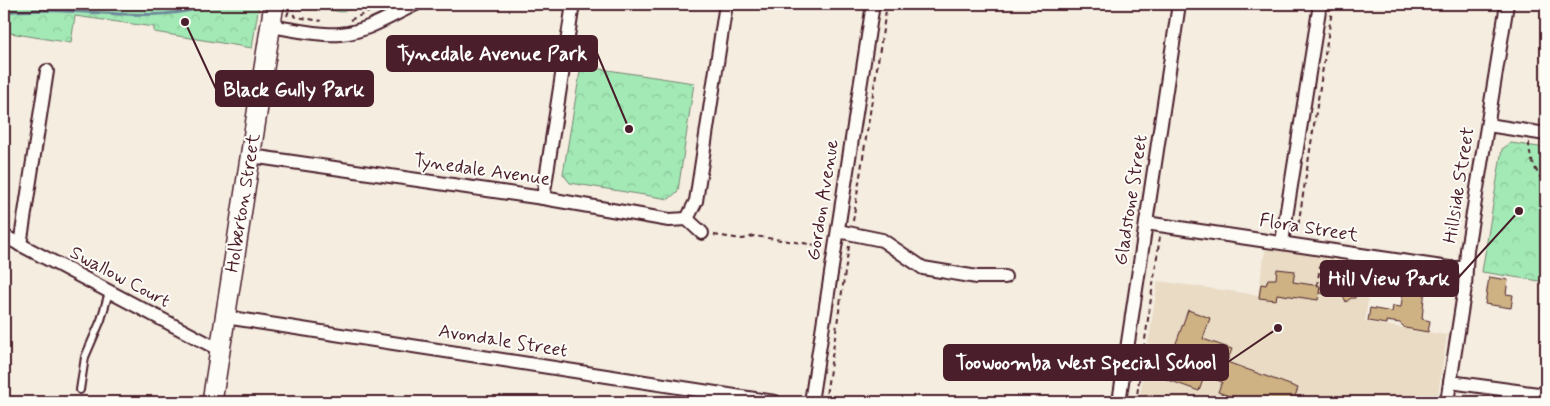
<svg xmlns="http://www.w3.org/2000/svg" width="1550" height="406" font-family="Mynerve,sans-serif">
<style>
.built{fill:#e9dbc4}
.park{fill:url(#park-crowns);stroke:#768470}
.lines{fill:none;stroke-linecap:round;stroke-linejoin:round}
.stream{stroke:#6d899b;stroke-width:3}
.building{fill:#ceb283;stroke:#4a1f2b}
.lane-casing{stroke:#4a1f2b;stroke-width:10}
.street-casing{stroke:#4a1f2b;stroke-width:16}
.secondary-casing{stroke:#4a1f2b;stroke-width:22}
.path{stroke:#4a1f2b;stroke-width:2;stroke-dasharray:5 4;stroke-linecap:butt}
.lane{stroke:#fdfcf7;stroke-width:6}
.street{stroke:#fdfcf7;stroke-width:12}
.secondary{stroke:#fdfcf7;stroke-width:19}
.labels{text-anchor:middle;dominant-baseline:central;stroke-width:4;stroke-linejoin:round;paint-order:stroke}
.street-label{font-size:19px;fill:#4a1f2b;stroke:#fdfcf7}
.leader{fill:none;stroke:#4a1f2b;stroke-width:2}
.callout-dot{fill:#4a1f2b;stroke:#fdfcf7;stroke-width:2}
.callout{fill:#4a1f2b;stroke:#4a1f2b;stroke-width:2}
.callout-label{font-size:20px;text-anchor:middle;font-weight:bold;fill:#fff}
</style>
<defs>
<pattern id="park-crowns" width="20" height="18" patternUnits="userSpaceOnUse" patternTransform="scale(1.25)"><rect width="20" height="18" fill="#a2e9b5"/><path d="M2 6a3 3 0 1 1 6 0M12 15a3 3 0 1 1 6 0" fill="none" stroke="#8dc79c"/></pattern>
</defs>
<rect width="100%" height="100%" fill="#f4ede0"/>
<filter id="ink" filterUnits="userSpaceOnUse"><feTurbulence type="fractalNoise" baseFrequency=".02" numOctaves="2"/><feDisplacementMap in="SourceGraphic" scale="10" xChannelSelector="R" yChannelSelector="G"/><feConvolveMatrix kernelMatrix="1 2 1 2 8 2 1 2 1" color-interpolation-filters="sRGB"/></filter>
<g filter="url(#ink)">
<!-- built -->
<polygon class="built" points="1266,246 1373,261 1365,322 1447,335 1437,402 1139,402 1158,281 1258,295"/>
<!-- park -->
<g class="park">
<polygon points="4,4 259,4 252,48 154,32 154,27 75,16 71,43 4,32"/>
<polygon points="296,4 361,4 342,12 297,5"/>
<polygon points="581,66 694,83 678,191 669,199 570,183 563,174"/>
<polygon points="1511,143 1546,148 1546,282 1482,272 1502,149"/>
</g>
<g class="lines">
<!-- stream -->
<path class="stream" d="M4,12C42,8 80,12 119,14C148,15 181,16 209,4"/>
</g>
<!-- building -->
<g class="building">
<polygon points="1325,264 1360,269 1355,298 1351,298 1346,302 1343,296 1320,293"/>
<polygon points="1277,269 1295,271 1293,282 1320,286 1318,300 1277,294 1276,300 1259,298 1261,284 1266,285 1268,279 1276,279"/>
<polygon points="1489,277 1508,280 1506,294 1513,295 1511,308 1485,304"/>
<polygon points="1396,284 1425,288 1422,319 1430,321 1428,332 1405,328 1400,323 1386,321 1386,324 1368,321 1370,308 1392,312 1393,306 1401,307 1403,292"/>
<polygon points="1188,310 1210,318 1203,339 1232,349 1227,362 1298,388 1293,402 1236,402 1237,399 1218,392 1222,382 1201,374 1207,358 1175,346"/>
<polygon points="1168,364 1204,377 1199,391 1163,378"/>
</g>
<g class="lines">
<defs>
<polyline id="lane" points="80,390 85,357 101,320 109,292"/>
<g id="street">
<path d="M271,26C290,29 321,36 340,34C367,32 392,15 416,4"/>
<polyline points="1488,125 1546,134"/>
<polyline points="251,156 543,198 669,220 687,219 702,233"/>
<polyline points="543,198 573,4"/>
<polyline points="687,219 696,201 726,4"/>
<polyline points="1146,223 1449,268 1466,268"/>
<polyline points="838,231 882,240 923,268 977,277 1005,277"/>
<polyline points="4,236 220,350"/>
<polyline points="1282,242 1320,4"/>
<polyline points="20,245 47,71"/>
<polyline points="225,317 775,402"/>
<polyline points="1450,382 1546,395"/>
<polyline points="811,402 873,4"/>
<polyline points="1119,402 1179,4"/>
<polyline points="1447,402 1465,287 1467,250 1507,4"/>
</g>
<polyline id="secondary" points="212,402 274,4"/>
</defs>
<!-- lane casing -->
<use href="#lane" class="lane-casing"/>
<!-- street casing -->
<use href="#street" class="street-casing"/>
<!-- secondary casing -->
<use href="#secondary" class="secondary-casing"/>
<!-- path -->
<g class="path">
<polyline points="290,8 293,8 294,16 297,17 321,21"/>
<polyline points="287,16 291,4"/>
<polyline points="350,20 387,4"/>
<path d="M1529,142C1529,160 1536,171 1546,186"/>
<polyline points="853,221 887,4"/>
<polyline points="1297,233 1333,4"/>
<polyline points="714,235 743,239 754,236 823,246"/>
<polyline points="1317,286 1321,261"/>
<polyline points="825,402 849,246"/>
<polyline points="1136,402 1160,236"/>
</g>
<!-- lane -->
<use href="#lane" class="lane"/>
<!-- street -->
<use href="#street" class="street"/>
<!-- secondary -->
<use href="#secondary" class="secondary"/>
</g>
</g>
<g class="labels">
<!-- street labels -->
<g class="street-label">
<text transform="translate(482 170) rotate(8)">Tynedale Avenue</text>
<text transform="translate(1459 185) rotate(-81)">Hillside Street</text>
<text transform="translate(823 200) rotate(-81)">Gordon Avenue</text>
<text transform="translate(1131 200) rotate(-81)">Gladstone Street</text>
<text transform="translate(243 203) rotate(-81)">Holberton Street</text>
<text transform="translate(1309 228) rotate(9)">Flora Street</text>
<text transform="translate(120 277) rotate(28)">Swallow Court</text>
<text transform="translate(503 341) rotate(9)">Avondale Street</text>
</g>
</g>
<!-- callouts -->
<path class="leader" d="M629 129L597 53M185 22L216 89M1519 211L1458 278M1278 328L1228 362"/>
<g class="callout-dot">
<circle cx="629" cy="129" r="5"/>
<circle cx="185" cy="22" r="5"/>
<circle cx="1519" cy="211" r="5"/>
<circle cx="1278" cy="328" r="5"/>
</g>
<g class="callout">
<rect x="387" y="36" width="210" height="35" rx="5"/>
<rect x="216" y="71" width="157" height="35" rx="5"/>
<rect x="1321" y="261" width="137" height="35" rx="5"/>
<rect x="944" y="345" width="284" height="35" rx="5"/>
</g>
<g class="callout-label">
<text x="492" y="60">Tynedale Avenue Park</text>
<text x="294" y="96">Black Gully Park</text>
<text x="1389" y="285">Hill View Park</text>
<text x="1086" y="369">Toowoomba West Special School</text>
</g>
<!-- margin -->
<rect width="1550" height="406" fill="none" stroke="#fdfcf7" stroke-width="20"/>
<rect x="10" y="10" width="1530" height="386" fill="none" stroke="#4a1f2b" stroke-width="2" filter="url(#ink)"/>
</svg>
